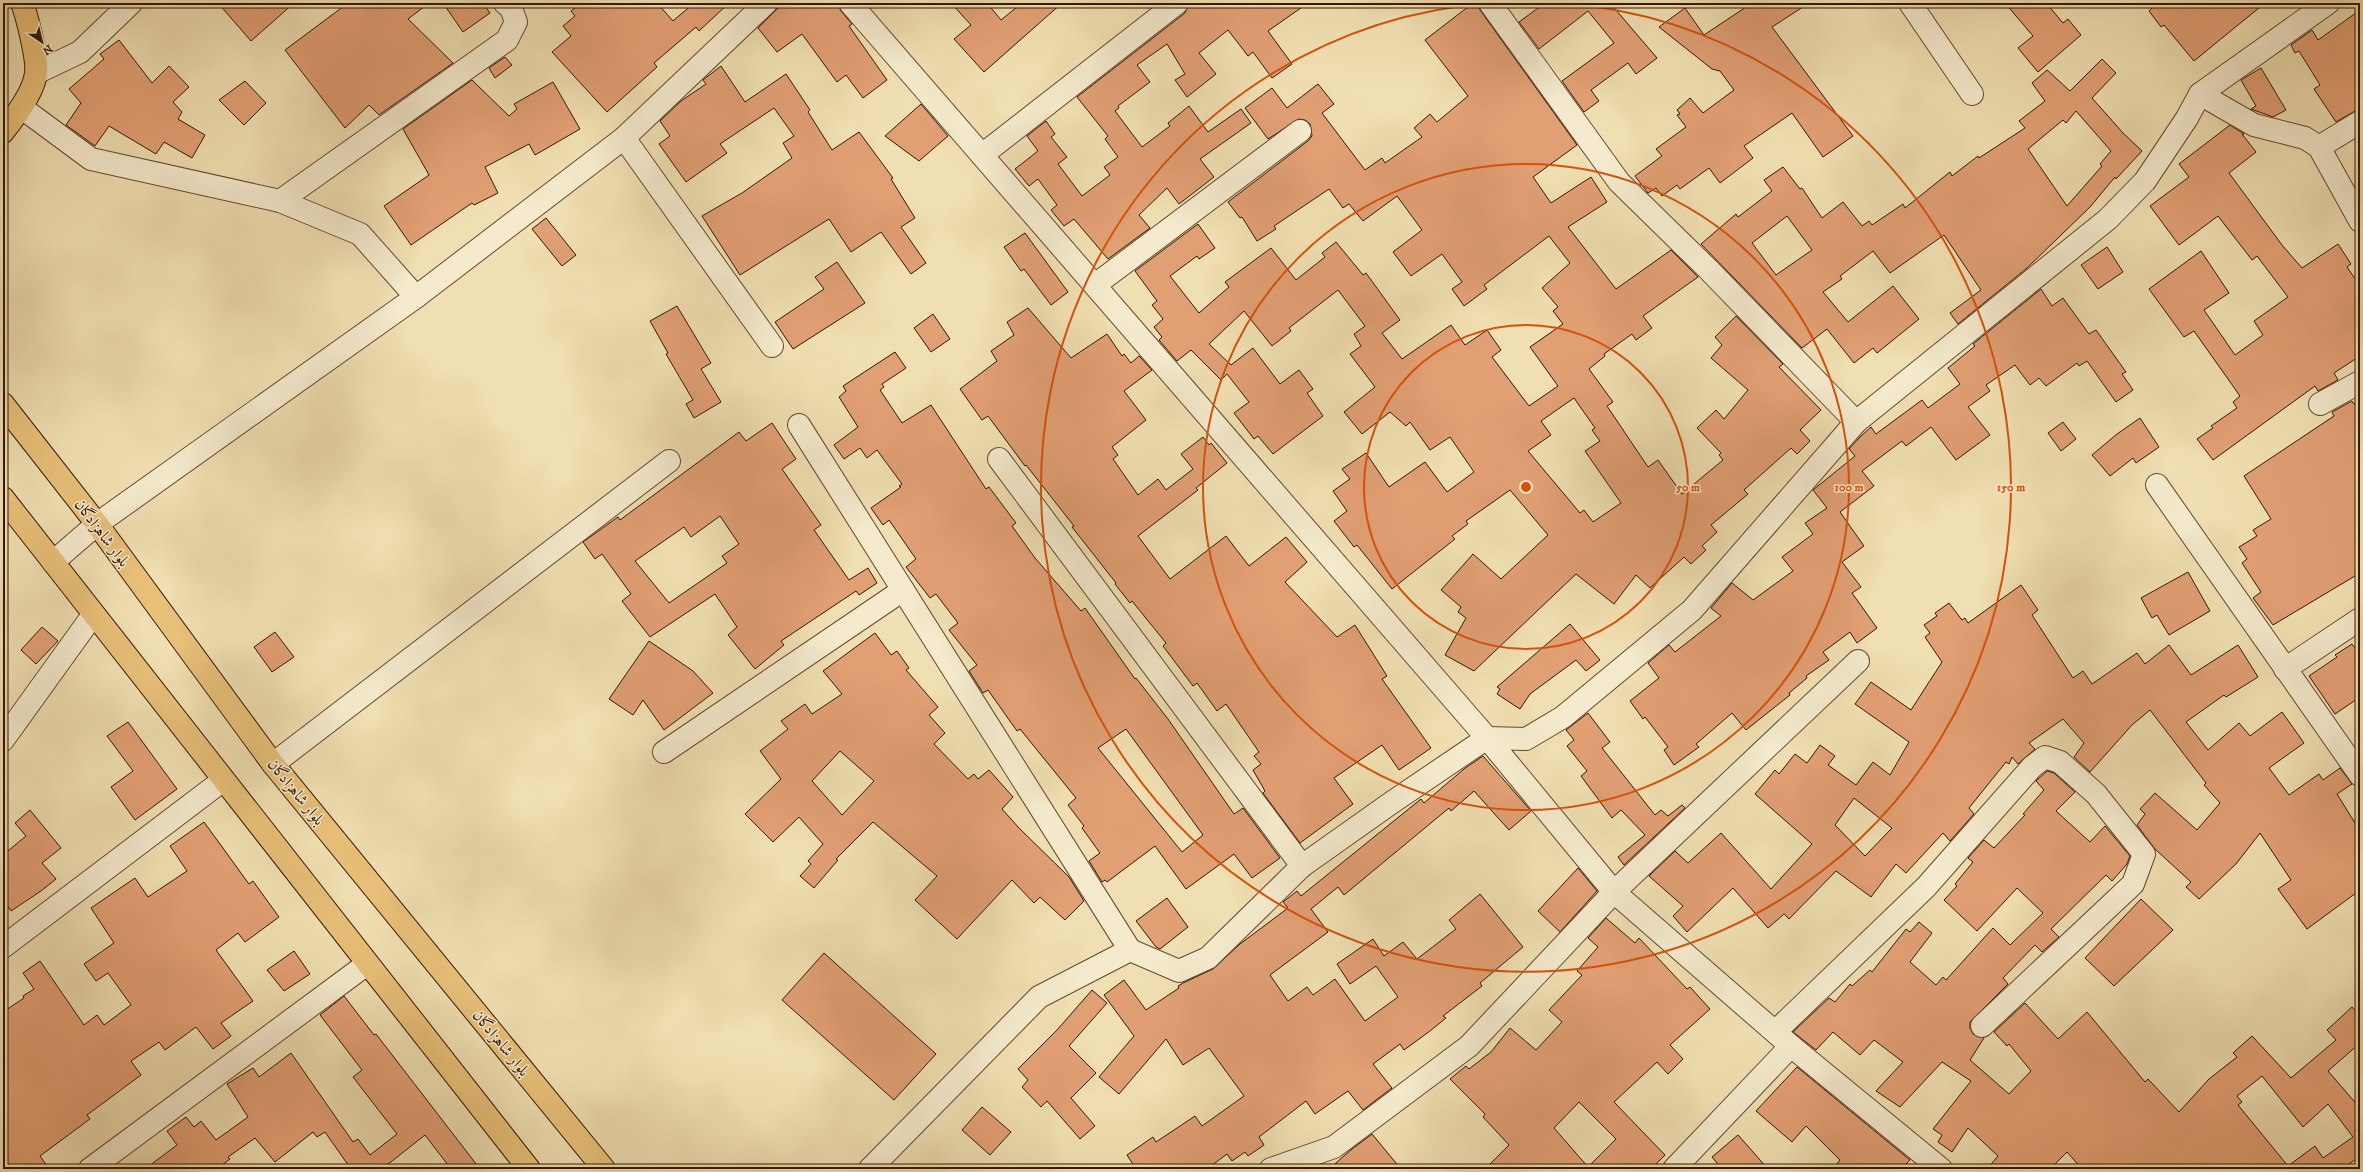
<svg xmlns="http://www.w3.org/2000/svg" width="2363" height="1172" font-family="'IM FELL DW Pica',Amiri,serif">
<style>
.building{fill:#e19f74;stroke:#341702;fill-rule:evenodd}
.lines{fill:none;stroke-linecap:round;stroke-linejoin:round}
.minor-casing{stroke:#63492e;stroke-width:24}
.major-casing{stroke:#341702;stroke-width:24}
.minor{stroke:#f5eacd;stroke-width:22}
.major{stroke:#e8c079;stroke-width:22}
.ring{fill:none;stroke:#d6520b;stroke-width:2}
.labels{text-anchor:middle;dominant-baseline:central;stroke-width:3;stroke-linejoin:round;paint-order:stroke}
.street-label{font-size:16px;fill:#341702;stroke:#f5eacd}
.centre{fill:#d6520b;stroke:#f5eacd;stroke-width:2}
.ring-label{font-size:12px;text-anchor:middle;font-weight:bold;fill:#d6520b;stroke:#f5eacd;stroke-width:3;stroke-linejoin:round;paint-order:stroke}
</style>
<rect width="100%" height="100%" fill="#f0dfb2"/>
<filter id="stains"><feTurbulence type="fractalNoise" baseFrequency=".005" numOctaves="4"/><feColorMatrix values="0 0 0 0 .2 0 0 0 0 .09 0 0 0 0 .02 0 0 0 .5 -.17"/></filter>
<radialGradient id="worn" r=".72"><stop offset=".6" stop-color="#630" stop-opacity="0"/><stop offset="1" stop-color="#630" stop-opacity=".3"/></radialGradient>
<!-- building -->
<g class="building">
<polygon points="218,3 294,3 251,41"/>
<polygon points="348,3 429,3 408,19 453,63 379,115 369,105 345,128 285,50"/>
<polygon points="443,3 483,3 490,13 463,32"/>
<polygon points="581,3 657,3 673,21 694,3 729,3 699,31 696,27 654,63 657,67 607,112 552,52 571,36 563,26 575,16 571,11"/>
<polygon points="783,3 838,3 841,11 852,24 849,26 887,80 863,98 846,75 837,82 802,34 777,52 758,28"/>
<polygon points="951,3 987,3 1001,20 1022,3 1062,3 984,72 954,39 971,25"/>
<polygon points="1189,3 1308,3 1268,31 1292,64 1272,78 1253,52 1248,56 1228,30 1199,53 1216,74 1187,97 1175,80 1185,74 1167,44 1137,65 1150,82 1118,106 1119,108 1115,111 1142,147 1170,126 1168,123 1189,106 1208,132 1241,109 1251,123 1200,159 1214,177 1179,204 1167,188 1139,215 1150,228 1108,259 1074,219 1064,226 1051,210 1057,205 1038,179 1029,186 1015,169 1038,151 1027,136 1046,121 1055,134 1051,137 1067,157 1058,164 1082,196 1110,175 1104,167 1118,157 1105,139 1108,136 1077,97 1185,13"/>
<path d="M1473,3H1478L1480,10L1577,145L1533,177L1551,203L1591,177L1607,202L1568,227L1616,289L1671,250L1698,277L1643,316L1652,328L1636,340L1632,334L1604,354L1605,356L1589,369L1613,402L1607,406L1648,467L1658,460L1682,494L1723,460L1719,455L1721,453L1697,428L1716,410L1724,419L1748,390L1711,358L1722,345L1715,337L1736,316L1783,364L1779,367L1821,410L1800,430L1810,441L1797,454L1791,448L1744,490L1748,494L1711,525L1717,532L1702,546L1706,550L1691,564L1684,557L1650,588L1636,575L1614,604L1576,574L1474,671L1445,655L1466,618L1458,612L1461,607L1441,590L1473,554L1501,579L1548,535L1510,490L1466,521L1468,524L1452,536L1455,539L1392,589L1357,545L1354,547L1334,521L1347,511L1333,491L1350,479L1342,469L1366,453L1389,487L1425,462L1447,492L1474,472L1450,437L1430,450L1410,422L1406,426L1390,412L1362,434L1344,412L1375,387L1350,354L1361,346L1354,334L1365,326L1338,290L1289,328L1291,331L1272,346L1244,311L1209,344L1231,365L1253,348L1280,384L1299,370L1313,389L1307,393L1323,416L1273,454L1258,436L1254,439L1234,413L1249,402L1227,374L1221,380L1191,350L1177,361L1159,340L1162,337L1154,327L1163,319L1152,305L1157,301L1135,271L1198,224L1215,248L1199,259L1197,256L1170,276L1199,313L1229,287L1225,282L1271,248L1296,280L1325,257L1322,253L1336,242L1363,275L1366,273L1400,320L1382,333L1402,359L1451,325L1465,345L1487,330L1501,350L1492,357L1529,406L1558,386L1530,347L1563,324L1553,311L1558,307L1542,288L1570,263L1549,236L1484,285L1487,289L1464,306L1452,289L1462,282L1442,254L1411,276L1393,252L1422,230L1397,196L1363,221L1349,204L1343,208L1329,189L1274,226L1276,229L1257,241L1242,217L1240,218L1228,202L1308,141L1312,136L1310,124L1305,120L1299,119L1268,139L1245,108L1272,88L1287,108L1318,84L1334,104L1322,113L1365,170L1382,158L1385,163L1422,137L1414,128L1430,114L1437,122L1468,96L1425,40ZM1574,398L1595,428L1592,430L1600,441L1585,451L1621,503L1593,522L1584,510L1580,513L1528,451L1551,435L1541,421Z"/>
<polygon points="1545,3 1610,3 1657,58 1636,74 1628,63 1591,90 1599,101 1584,112 1562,81 1614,43 1588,11 1539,49 1519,22"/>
<polygon points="1752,3 1809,3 1772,27 1853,136 1823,157 1792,113 1744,146 1753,158 1720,183 1709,168 1680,189 1677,185 1662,196 1656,188 1648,193 1635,176 1662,156 1656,149 1686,127 1677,115 1680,114 1677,110 1690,98 1703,113 1734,90 1720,71 1712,69 1659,27 1685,8 1704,35"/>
<polygon points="2005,3 2046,3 2063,23 2068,19 2081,35 2038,72 2018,48 2033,36"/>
<polygon points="2157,3 2265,3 2194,61 2164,25 2161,27 2149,11"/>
<polygon points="2360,10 2360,108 2336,122 2314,89 2320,85 2299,51 2295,53 2291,45 2312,30 2318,40"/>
<polygon points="119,40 152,83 169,66 189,87 173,102 182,112 178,119 205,135 192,158 164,142 156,154 109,126 95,146 66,125 81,103 69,89 104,59 100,54"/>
<polygon points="505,57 512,65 495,78 489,68"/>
<path d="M2102,59L2116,73L2092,98L2123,133L2142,151L2116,179L2115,177L2090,207L2027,268L1958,324L1950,313L1981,290L1944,235L1890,273L1873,251L1840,276L1842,279L1823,292L1848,322L1893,286L1919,319L1877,353L1873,348L1854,363L1827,329L1802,348L1701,244L1736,214L1738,217L1772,191L1764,180L1783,167L1800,189L1802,188L1822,218L1843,202L1862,226L1869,221L1872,225L1903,204L1905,208L1950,172L1952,176L1978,156L1979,158L2025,128L2019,121L2045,101L2032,83L2047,70L2070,91ZM2076,111L2111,151L2100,164L2102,166L2067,206L2028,149L2063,120L2066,123ZM1787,216L1812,250L1776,275L1752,243Z"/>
<polygon points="721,66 745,102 786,74 810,110 808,112 832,150 859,132 893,178 891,179 915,218 901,227 926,263 911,274 881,232 851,252 829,219 740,275 702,216 742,193 792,158 783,143 794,136 774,108 720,144 727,153 686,182 659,144 670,136 660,121 681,101 706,84 703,80"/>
<polygon points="2261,68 2286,110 2273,117 2251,109 2256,106 2241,80"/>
<polygon points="472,80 509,116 517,109 514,104 553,82 580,129 535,155 529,144 485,167 498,193 474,205 472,203 411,245 384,206 429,175 403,129"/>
<polygon points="245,81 266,103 244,125 219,100"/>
<polygon points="921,104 948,136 919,161 885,136"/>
<polygon points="2230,125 2244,134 2242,134 2256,152 2229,173 2282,245 2302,268 2338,244 2351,264 2347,267 2360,286 2360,356 2334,373 2338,380 2318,391 2315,386 2213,460 2197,439 2213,428 2211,426 2237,408 2233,402 2240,396 2194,331 2184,337 2149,289 2201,251 2229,293 2204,310 2235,355 2263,335 2254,321 2288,297 2257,256 2252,260 2218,216 2179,245 2150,206 2189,177 2179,164"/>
<polygon points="546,218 576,255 562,266 532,229"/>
<polygon points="1025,233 1068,292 1051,305 1024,269 1021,271 1004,247"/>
<polygon points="2107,247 2123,272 2098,289 2081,265"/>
<polygon points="837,262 865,303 793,349 775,322 824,289 815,277"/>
<polygon points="2041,289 2052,306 2063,298 2089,334 2096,330 2126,372 2122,374 2133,390 2116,402 2087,361 2079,366 2077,363 2046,386 2039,378 2030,385 2015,365 1986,385 1990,391 1968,407 1990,435 1956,460 1931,427 1906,446 1902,441 1862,471 1874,486 1840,512 1864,546 1842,562 1861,587 1852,593 1877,628 1857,643 1850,632 1823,652 1829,660 1806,676 1807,678 1789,693 1790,695 1746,730 1732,713 1696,744 1699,747 1674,765 1664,750 1668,747 1645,717 1643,719 1630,701 1659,678 1648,663 1669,645 1675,652 1721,616 1711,608 1732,583 1753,600 1793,571 1782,557 1813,534 1805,523 1827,508 1813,490 1855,456 1849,449 1861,436 1871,427 1876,434 1922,400 1928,408 1960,384 1948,368 1975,346 1973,344"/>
<polygon points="677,306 711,363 701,369 721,402 694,418 686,404 693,400 666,354 668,353 650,321"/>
<polygon points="1028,308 1071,358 1107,334 1122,356 1124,354 1131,363 1139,356 1152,370 1124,391 1146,420 1112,447 1118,455 1113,459 1138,495 1158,479 1166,490 1193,469 1181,454 1203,437 1209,445 1211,443 1227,463 1196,488 1198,490 1138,536 1170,579 1226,536 1249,566 1286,537 1307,562 1285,582 1337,637 1355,625 1387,676 1382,679 1431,748 1399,770 1382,745 1334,778 1353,804 1300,843 1263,793 1265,791 1253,770 1261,764 1254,756 1259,752 1226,704 1217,711 1197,683 1193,686 1163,646 1166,643 1132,601 1130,603 1115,584 1116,583 1072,527 1074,526 1026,465 1025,466 988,416 982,420 960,389 997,361 991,351 1014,335 1007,322"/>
<polygon points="933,314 950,339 931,352 914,328"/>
<path d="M895,352L906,368L882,384L884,387L880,390L902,423L931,405L986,489L989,487L1016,523L1012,526L1035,558L1081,611L1085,608L1135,679L1136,678L1168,719L1234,814L1243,808L1280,858L1252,878L1234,854L1186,889L1155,846L1107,882L1105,880L1102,882L1089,861L1100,853L1082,828L1084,826L1068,805L1076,798L1020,729L1017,731L988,690L983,693L969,671L977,665L949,630L958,623L936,594L930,598L906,567L916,559L889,520L883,525L871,508L901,487L899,486L902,484L877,450L867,458L860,448L844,459L834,445L858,427L839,397L846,391L843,386ZM1126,729L1203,835L1182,852L1098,748Z"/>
<polygon points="2360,400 2360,573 2273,625 2253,598 2261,592 2242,563 2247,559 2239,547 2257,536 2253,530 2271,519 2244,476 2334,416 2332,412 2352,401 2354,404"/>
<polygon points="2140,418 2159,447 2136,463 2133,458 2110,476 2092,455 2117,434"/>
<polygon points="2063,422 2076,439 2061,451 2048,433"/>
<path d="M772,423L796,459L782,469L821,525L814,530L849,580L868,568L877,583L859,595L856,591L781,641L784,645L755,669L728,635L737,627L715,594L650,637L622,601L631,594L602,554L595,559L583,542L618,517L620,520L739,432L746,441ZM720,516L739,544L722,556L727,563L669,603L635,561L684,527L691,537Z"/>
<polygon points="2188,572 2210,611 2169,635 2157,615 2152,618 2141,598"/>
<path d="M2021,585L2038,610L2032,615L2073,678L2083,671L2092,684L2137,653L2145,664L2169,645L2191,675L2238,645L2258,677L2226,697L2224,695L2186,722L2208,750L2239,723L2250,736L2282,712L2304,743L2269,768L2289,795L2319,774L2323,780L2340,768L2352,784L2337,794L2360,831V890L2307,929L2278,889L2291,880L2260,833L2236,864L2199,899L2186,887L2191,882L2155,849L2137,825L2145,814L2140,809L2155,793L2197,830L2220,803L2204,785L2206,783L2150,710L2132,725L2090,772L2074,757L2084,743L2063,719L2029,743L2035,749L2018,764L2012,757L2009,764L2006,762L1969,808L1974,814L1950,841L1943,833L1906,873L1896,864L1871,897L1836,871L1789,919L1784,914L1768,928L1733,888L1687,932L1673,916L1683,906L1649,876L1675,851L1688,863L1721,833L1771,889L1812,844L1755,794L1775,770L1779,774L1795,754L1807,763L1820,745L1835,756L1828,765L1856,785L1873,762L1890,775L1909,742L1855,704L1871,682L1911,710L1942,662L1925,637L1930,633L1924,625L1937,616L1935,613L1949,603L1962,620L1965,618L1968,623ZM1854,798L1892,828L1865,856L1835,825Z"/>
<polygon points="1570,624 1600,660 1586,671 1576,660 1530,694 1520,709 1497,694 1500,689 1497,687"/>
<polygon points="42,627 58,641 36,664 21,650"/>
<polygon points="275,632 294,657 272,672 254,647"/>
<path d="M875,633L891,655L897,651L909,668L906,670L938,707L929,715L945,733L934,744L968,779L974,774L978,779L989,770L1013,797L1002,809L1019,828L1069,877L1084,901L1065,920L1040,897L1034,903L1012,880L957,939L915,900L937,876L873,822L836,859L838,860L814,888L800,876L811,864L808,861L823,844L799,817L773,842L745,814L781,779L760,751L788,729L781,721L805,704L812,714L842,694L823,671ZM840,751L874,781L842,815L812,781Z"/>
<polygon points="649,641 693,671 713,693 664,730 643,700 633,715 609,699"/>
<polygon points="2352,644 2360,655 2360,697 2335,714 2309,676 2337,657 2335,655"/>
<polygon points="1588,713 1610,742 1602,748 1655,815 1661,810 1668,816 1682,805 1685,808 1624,865 1618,857 1645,835 1621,810 1612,818 1581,776 1587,771 1567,746 1574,740 1566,730"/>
<polygon points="128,722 177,789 135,820 111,787 133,771 107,736"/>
<polygon points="1483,756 1531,811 1509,830 1474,791 1451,811 1449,808 1344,895 1338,887 1311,909 1328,932 1270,975 1288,1001 1307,987 1313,995 1335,979 1365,1021 1398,997 1376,966 1350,984 1337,964 1373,939 1384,956 1403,942 1417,959 1456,929 1449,920 1480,894 1523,947 1480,983 1482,986 1443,1016 1446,1018 1430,1031 1404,1050 1400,1044 1373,1064 1392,1088 1363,1110 1348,1091 1315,1114 1306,1101 1259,1137 1264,1145 1248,1156 1245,1152 1232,1161 1227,1154 1207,1169 1136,1169 1127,1155 1153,1137 1156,1142 1195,1116 1202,1126 1244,1096 1209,1048 1183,1065 1166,1039 1119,1094 1099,1077 1134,1036 1104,995 1124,980 1146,1010 1179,988 1178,986 1183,983 1213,969 1240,944 1288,908 1283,902 1297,891 1301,896 1421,799 1424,803 1464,769"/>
<path d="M2047,771L2054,773L2075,792L2056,811L2090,842L2105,826L2130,856L2127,864L2112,881L2106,875L2051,929L2059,937L2042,952L2035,945L2003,978L2008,984L1970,1022V1028L1973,1034L1984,1038L1970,1060L2009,1094L2031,1071L2009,1044L2007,1046L1994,1032L2025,1003L2058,1039L2087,1012L2145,1082L2148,1079L2179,1112L2209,1079L2237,1057L2233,1053L2252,1036L2291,1078L2336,1040L2327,1030L2352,1007L2360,1016V1043L2328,1071L2360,1108V1156L2342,1169H2082L2067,1152L2050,1169H1987L1998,1156L1968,1128L1952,1152L1938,1142L1942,1135L1933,1129L1971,1081L1942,1062L1900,1107L1876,1091L1903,1062L1874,1040L1860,1055L1833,1032L1816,1050L1793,1032L1829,998L1835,1002L1850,984L1852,986L1870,970L1872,972L1906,929L1910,932L1919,922L1932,933L1910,962L1936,985L1943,977L1946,980L1993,928L2010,945L2043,913L2017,888L1977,931L1944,900L1957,886L1955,884L1973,862L1968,858L1984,840L1994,848L2025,815L2023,814L2044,790L2036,781ZM2262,1076L2303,1127L2328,1104L2353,1137L2323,1158L2315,1146L2288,1166L2238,1105L2242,1102L2237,1096Z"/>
<polygon points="30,810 61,848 42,863 56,879 41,891 11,911 3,899 3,855 26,836 15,823"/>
<polygon points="204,822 249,884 253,881 279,917 245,942 238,933 216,950 253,1001 221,1023 231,1036 213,1049 196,1027 165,1050 159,1042 131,1061 141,1075 87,1115 90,1119 40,1156 49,1169 3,1169 3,1012 24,998 23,996 34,989 23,973 40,961 84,1025 97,1015 104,1025 131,1005 108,973 96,981 84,964 114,943 91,908 135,878 148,897 187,871 170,846"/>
<polygon points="1578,868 1597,891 1560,932 1538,911"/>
<polygon points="1167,898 1188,927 1160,949 1156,947 1136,921"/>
<polygon points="2141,899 2173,930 2114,986 2085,958"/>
<path d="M1606,918L1635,943L1639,938L1687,989L1690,987L1710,1009L1670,1045L1683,1059L1668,1074L1657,1062L1614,1102L1665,1155L1651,1169H1485L1509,1145L1483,1117L1485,1114L1450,1079L1466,1066L1469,1069L1491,1052L1510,1028L1536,1050L1562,1022L1549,1010L1582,975L1577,971L1598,947L1588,938ZM1579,1102L1616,1139L1588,1167L1554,1128Z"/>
<polygon points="294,951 310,974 284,991 267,970"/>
<polygon points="824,953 936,1054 894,1100 782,1000"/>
<polygon points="1092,990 1107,1003 1069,1046 1096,1073 1071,1098 1095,1126 1080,1139 1047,1101 1041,1107 1022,1087 1028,1080 1018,1069 1057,1030"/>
<polygon points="344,996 374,1035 376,1034 480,1169 451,1169 425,1135 382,1169 351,1169 325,1132 317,1137 313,1132 275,1162 255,1138 228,1157 230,1159 217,1169 145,1169 177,1145 167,1131 186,1117 194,1127 201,1121 216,1140 248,1117 227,1084 253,1068 259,1077 291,1053 353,1142 358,1139 370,1155 397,1134 353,1077 362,1070 320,1015"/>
<polygon points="1797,1067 1910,1160 1901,1169 1833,1169 1840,1160 1806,1126 1792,1142 1756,1111"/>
<polygon points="982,1107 1011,1132 990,1155 962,1130"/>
<polygon points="1372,1134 1401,1169 1329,1169 1352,1149"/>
<polygon points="1738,1135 1768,1169 1722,1169 1712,1157"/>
</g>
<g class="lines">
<defs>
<g id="minor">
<polyline points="850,3 1487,738 1614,892 1791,1046 1941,1169"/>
<polyline points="1490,3 1619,182 1708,269 1856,422"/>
<polyline points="1910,3 1972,94"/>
<polyline points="36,73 80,52 131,3"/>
<polyline points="2200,94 2254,125 2305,138 2319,147 2360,221"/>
<polyline points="22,108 91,159 280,201 360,234 416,297"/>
<polyline points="624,138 772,346"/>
<polyline points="2319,147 2360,122"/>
<polyline points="982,155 1177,3"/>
<polyline points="280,201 507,40 516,22 511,8 505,3"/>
<polyline points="1095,285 1300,131"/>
<polyline points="2320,404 2360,382"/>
<polyline points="799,425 1130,950 1179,971 1208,958 1302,866 1391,803 1487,738 1526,739 1563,717 1692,610 1856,422 2108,219 2145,181 2187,118 2200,94 2328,3"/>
<polyline points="999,459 1302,866"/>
<polyline points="2157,485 2360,775"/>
<polyline points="53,562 97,524 416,297 624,138 766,3"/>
<polyline points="2285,669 2360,619"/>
<polyline points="3,740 93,615"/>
<polyline points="664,752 903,590"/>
<polyline points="273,764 669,461"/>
<polyline points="3,947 222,781"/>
<polyline points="1776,1031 1926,887 2032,767 2045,757 2060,762 2096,794 2144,854 2133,884 1982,1026"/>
<polyline points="90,1169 367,964"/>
<polyline points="870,1169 1039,997 1130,950"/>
<polyline points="1271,1169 1334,1147 1469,1046 1614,892 1858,661"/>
<polyline points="1674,1169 1791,1046"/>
</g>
<g id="major">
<path d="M3,132C15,117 34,92 36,73C38,60 27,16 22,3"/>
<polyline points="3,404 97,524 273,764 604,1169"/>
<polyline points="3,498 529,1169"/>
</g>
</defs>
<!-- minor casing -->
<use href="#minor" class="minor-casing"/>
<!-- major casing -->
<use href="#major" class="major-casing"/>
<!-- minor -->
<use href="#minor" class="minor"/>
<!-- major -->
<use href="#major" class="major"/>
</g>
<!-- distance rings -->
<g class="ring">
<circle cx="1526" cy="487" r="162"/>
<circle cx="1526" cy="487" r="323"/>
<path d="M1560 3A485 485 0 1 1 1492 3"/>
</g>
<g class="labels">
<!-- street labels -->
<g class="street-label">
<text transform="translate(102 533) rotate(53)">بلوار شاهزادگان</text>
<text transform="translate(296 792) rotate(51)">بلوار شاهزادگان</text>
<text transform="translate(501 1043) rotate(51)">بلوار شاهزادگان</text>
</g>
</g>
<circle cx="1526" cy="487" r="6" class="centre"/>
<g class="ring-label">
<text x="1688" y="491">50 m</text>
<text x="1849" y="491">100 m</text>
<text x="2011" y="491">150 m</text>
</g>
<!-- margin -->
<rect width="2363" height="1172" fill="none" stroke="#f0dfb2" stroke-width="16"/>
<rect x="4" y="4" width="2355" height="1164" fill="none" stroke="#341702" stroke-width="2"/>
<rect x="8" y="8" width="2347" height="1156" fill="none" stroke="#341702"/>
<!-- north arrow -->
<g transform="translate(42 42) rotate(145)" stroke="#f5eacd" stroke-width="3" paint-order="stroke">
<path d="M0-3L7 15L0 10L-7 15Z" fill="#341702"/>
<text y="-6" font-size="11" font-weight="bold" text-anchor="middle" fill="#341702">N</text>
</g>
<rect width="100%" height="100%" filter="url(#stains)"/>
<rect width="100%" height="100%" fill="url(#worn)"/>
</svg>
